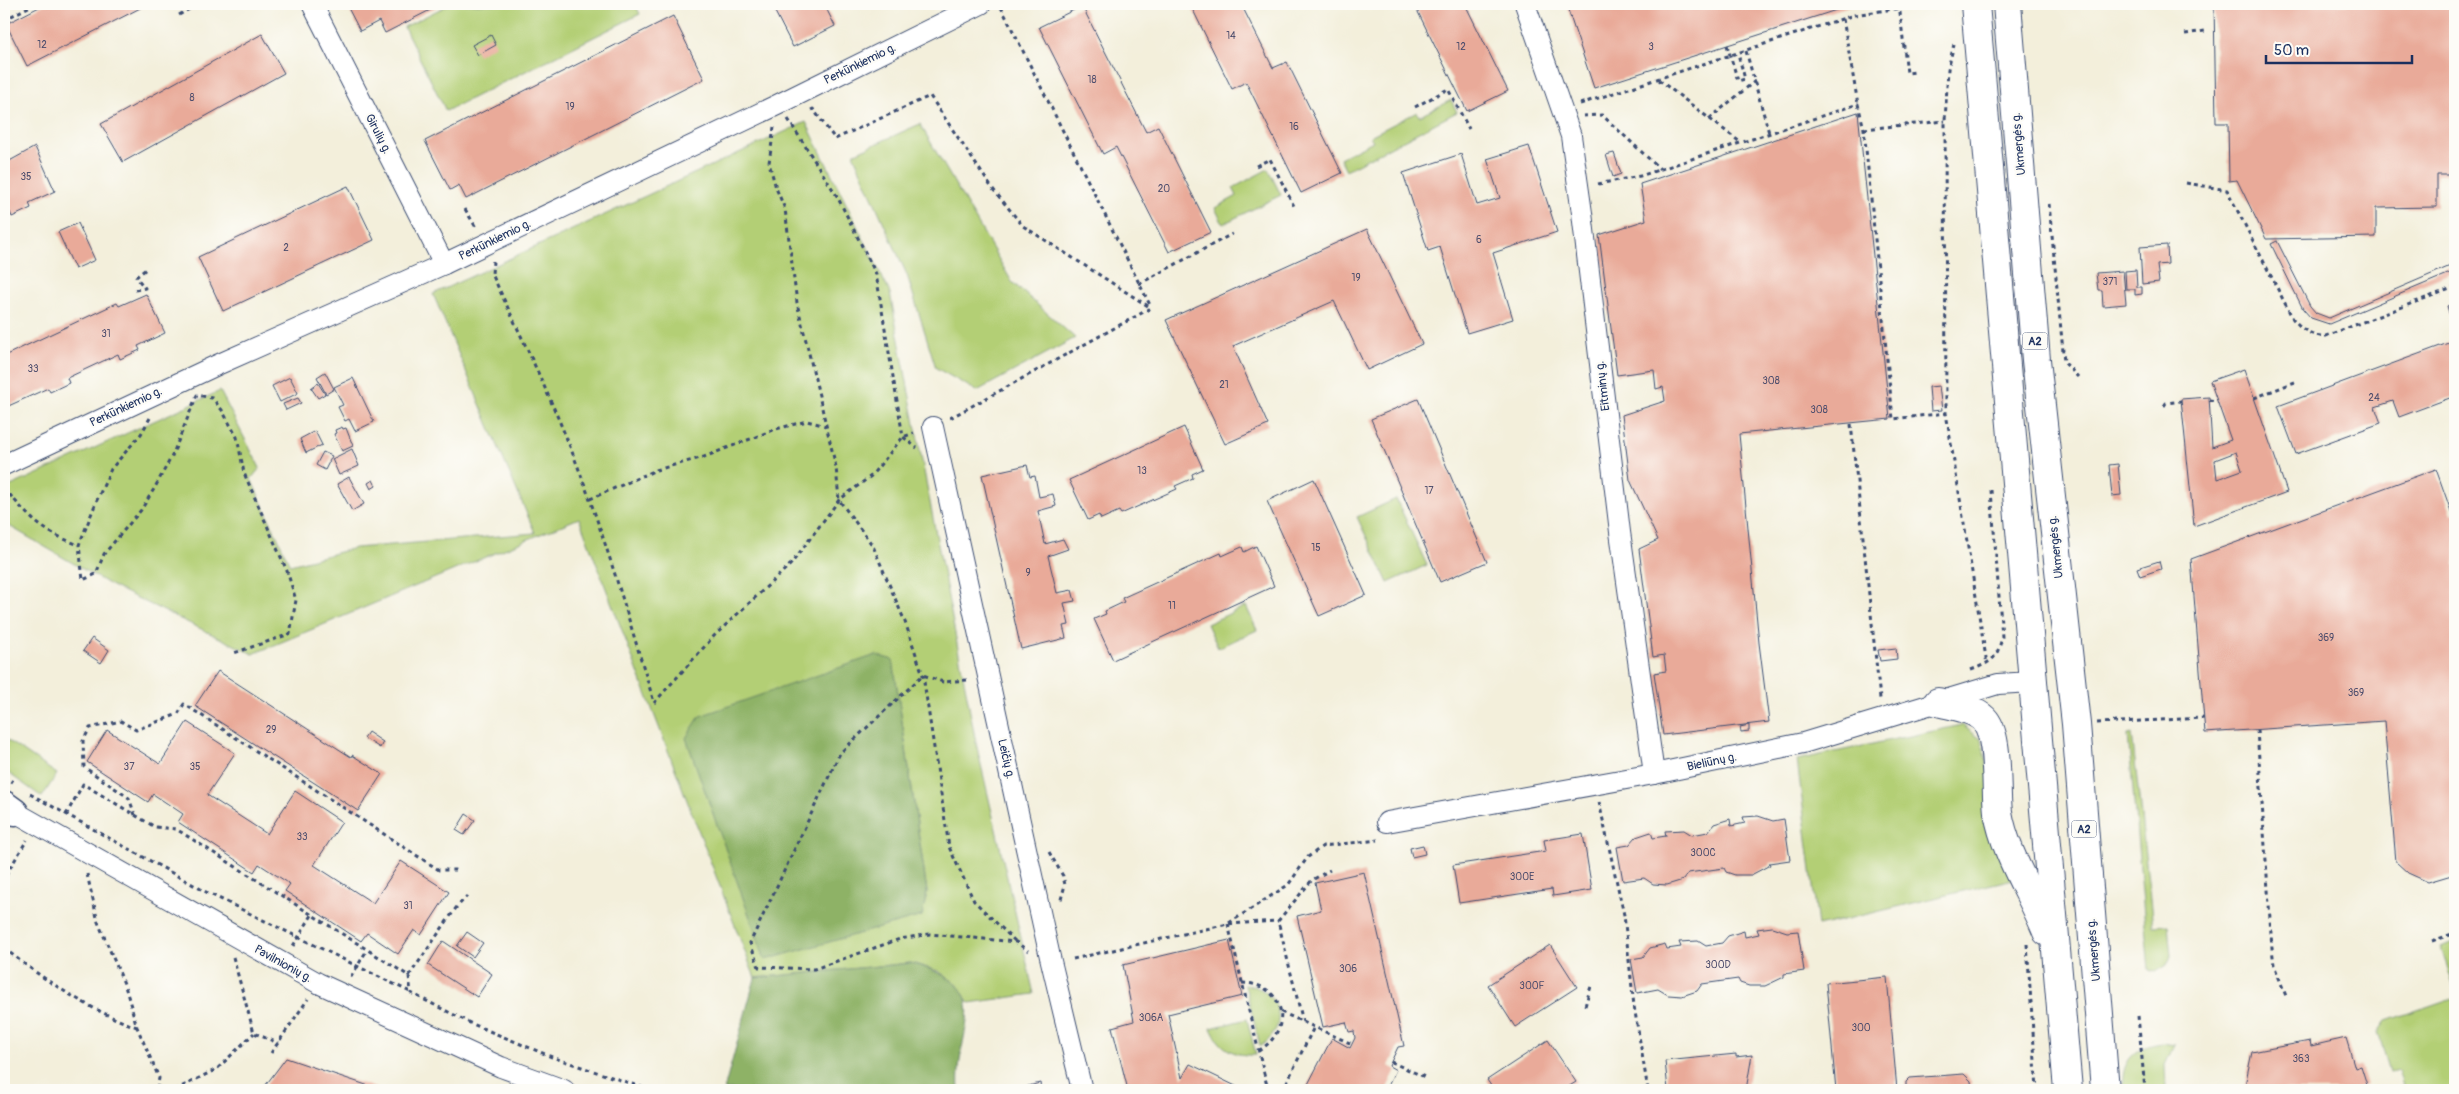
<svg xmlns="http://www.w3.org/2000/svg" width="2459" height="1094" font-family="Pangolin,sans-serif">
<style>
.green{fill:#b3cf75;stroke:#677f6a;fill-rule:evenodd}
.forest{fill:#8eb266;stroke:#547062}
.building{fill:#e9aa99;fill-rule:evenodd}
.lines{fill:none;stroke-linecap:round;stroke-linejoin:round}
.minor-casing{stroke:#3b4c71;stroke-width:22}
.tertiary-casing{stroke:#3b4c71;stroke-width:29}
.trunk-casing{stroke:#3b4c71;stroke-width:30}
.path{stroke:#3b4c71;stroke-width:3;stroke-dasharray:4 4;stroke-linecap:butt}
.minor{stroke:#fff;stroke-width:20}
.tertiary{stroke:#fff;stroke-width:26}
.trunk{stroke:#fff;stroke-width:28}
.path-bridge{stroke:#3b4c71;stroke-width:3;stroke-dasharray:4 4;stroke-linecap:butt}
.labels{text-anchor:middle;dominant-baseline:central;stroke-width:4.5;stroke-linejoin:round;paint-order:stroke}
.number-label{font-size:10px;fill:#4e4e6d}
.shield{fill:#fdfcf7;stroke:#5f6c8c;stroke-width:1}
.shield-label{font-size:11px;font-weight:bold;fill:#1b2f5e}
.street-label{font-size:12px;fill:#1b2f5e;stroke:#fdfcf7}
</style>
<rect width="100%" height="100%" fill="#fdfcf7"/>
<filter id="ink" filterUnits="userSpaceOnUse"><feTurbulence type="fractalNoise" baseFrequency=".02" numOctaves="2"/><feDisplacementMap in="SourceGraphic" scale="10" xChannelSelector="R" yChannelSelector="G"/><feConvolveMatrix kernelMatrix="1 2 1 2 8 2 1 2 1" color-interpolation-filters="sRGB"/></filter>
<filter id="wash" filterUnits="userSpaceOnUse"><feTurbulence type="fractalNoise" baseFrequency=".0096" numOctaves="4" result="noise"/><feDisplacementMap in="SourceGraphic" scale="20" xChannelSelector="R" yChannelSelector="G"/><feGaussianBlur stdDeviation="1.12" result="paint"/><feColorMatrix in="noise" values="0 0 0 0 0 0 0 0 0 0 0 0 0 0 0 0 0 1.4 0 .05"/><feComposite in="paint" operator="in"/></filter>
<g filter="url(#wash)">
<rect width="100%" height="100%" fill="#f3efdb"/>
<!-- green -->
<g class="green">
<polygon points="450,4 635,4 640,14 446,111 404,27"/>
<polygon points="1451,100 1457,112 1346,170 1340,158 1373,141 1370,136 1417,112 1420,116"/>
<path d="M806,122L890,293L976,743L1034,994L969,1003L957,984L938,971L911,963L755,978L579,518L253,654L112,586L4,523V489L220,391L260,468L251,479L290,565L355,548L535,533L433,294ZM893,660L927,892L922,915Z"/>
<polygon points="920,124 1012,282 1075,338 977,391 936,368 907,275 853,154"/>
<polygon points="1268,169 1281,195 1223,224 1215,208 1237,196 1233,188"/>
<polygon points="1396,499 1427,565 1388,583 1357,517"/>
<polygon points="1246,606 1257,630 1218,648 1207,624"/>
<polygon points="1962,725 1981,739 2013,879 1818,926 1797,760"/>
<polygon points="2132,734 2153,926 2168,925 2171,956 2167,965 2156,972 2149,970 2128,735"/>
<polygon points="4,738 57,774 42,797 4,770"/>
<polygon points="2455,941 2455,991 2441,947"/>
<path d="M1245,985C1280,987 1291,1029 1260,1046Z"/>
<polygon points="2455,997 2455,1090 2393,1090 2403,1086 2398,1070 2390,1072 2378,1032 2386,1021"/>
<path d="M1247,1019L1256,1055C1233,1056 1220,1049 1211,1028Z"/>
<path d="M2163,1043L2174,1045L2165,1065L2166,1090H2123C2120,1062 2134,1046 2163,1043Z"/>
</g>
<!-- forest -->
<g class="forest">
<polygon points="876,655 893,660 927,892 922,916 765,960 686,738 700,716"/>
<path d="M911,963C1003,989 954,1025 959,1090H724L755,978Z"/>
</g>
<g id="blocks">
<!-- building -->
<g class="building">
<polygon points="45,4 148,4 27,66 6,24"/>
<polygon points="346,4 442,4 385,33 379,21 360,31"/>
<polygon points="771,4 824,4 835,26 793,47"/>
<polygon points="1190,4 1241,4 1273,68 1287,62 1342,173 1301,193 1246,82 1232,89"/>
<polygon points="1414,4 1465,4 1508,91 1467,111"/>
<polygon points="1566,4 1855,4 1594,88"/>
<polygon points="2214,4 2455,4 2455,175 2437,175 2437,207 2376,208 2376,237 2266,239 2237,180 2229,181 2228,123 2216,123"/>
<polygon points="1082,6 1146,132 1158,126 1211,232 1169,252 1116,147 1103,154 1039,27"/>
<polygon points="673,16 704,79 466,199 459,185 450,190 425,141"/>
<polygon points="262,34 284,73 123,162 101,124"/>
<polygon points="491,35 496,45 478,55 472,45"/>
<polygon points="1858,112 1890,419 1739,434 1759,643 1769,722 1663,735 1654,673 1666,671 1664,655 1653,657 1639,549 1658,540 1630,480 1622,415 1665,401 1663,387 1656,389 1654,370 1617,375 1599,235 1646,220 1640,184"/>
<polygon points="1529,146 1557,232 1493,253 1513,319 1467,333 1440,247 1428,251 1403,173 1461,154 1477,205 1500,198 1487,159"/>
<polygon points="35,147 55,191 29,203 31,208 12,217 10,212 4,215 4,164"/>
<polygon points="1614,153 1621,174 1613,177 1606,155"/>
<polygon points="348,186 374,240 223,311 198,257"/>
<polygon points="78,223 95,260 75,269 58,232"/>
<polygon points="1367,229 1422,344 1367,370 1334,301 1233,346 1268,425 1225,444 1166,320"/>
<polygon points="2277,241 2310,306 2316,313 2329,318 2455,264 2455,271 2329,324 2311,318 2303,309 2271,244"/>
<polygon points="2167,245 2168,264 2157,265 2159,282 2142,284 2140,247"/>
<polygon points="2136,270 2137,287 2142,287 2142,294 2135,295 2135,289 2126,289 2125,271"/>
<polygon points="2123,271 2126,304 2103,306 2102,290 2098,290 2096,273"/>
<polygon points="146,294 165,333 138,346 140,350 120,359 118,354 67,378 69,383 50,392 48,388 4,408 4,356 117,303 119,306"/>
<polygon points="2455,303 2455,314 2450,316 2447,306"/>
<polygon points="2451,342 2455,354 2455,396 2399,417 2393,401 2375,407 2381,423 2296,454 2278,406"/>
<path d="M2244,369L2287,492L2194,526L2181,399L2209,397L2212,447L2231,440L2210,381ZM2236,452L2242,470L2217,479L2215,460Z"/>
<polygon points="325,372 334,389 326,394 317,377"/>
<polygon points="290,377 298,393 280,402 272,386"/>
<polygon points="353,378 374,422 355,431 349,419 345,421 338,407 343,405 334,387"/>
<polygon points="318,383 325,394 318,398 311,388"/>
<polygon points="1939,386 1942,410 1931,411 1929,387"/>
<polygon points="298,398 301,403 286,410 283,404"/>
<polygon points="1418,399 1487,562 1440,582 1371,419"/>
<polygon points="342,427 343,429 346,428 353,446 342,451 334,434 336,433 335,430"/>
<polygon points="1184,427 1203,469 1192,474 1193,478 1175,486 1177,489 1121,514 1119,511 1101,519 1099,515 1088,520 1069,480"/>
<polygon points="315,431 322,445 306,453 300,439"/>
<polygon points="352,449 359,466 339,475 332,459"/>
<polygon points="323,452 332,456 325,470 316,465"/>
<polygon points="2118,464 2121,495 2112,496 2109,465"/>
<polygon points="1027,465 1030,477 1035,476 1039,497 1053,494 1056,506 1038,511 1045,544 1063,539 1068,549 1048,556 1057,593 1072,590 1075,601 1064,603 1069,625 1063,626 1066,638 1021,649 982,475"/>
<polygon points="2436,469 2452,514 2455,513 2455,874 2428,882 2408,873 2396,862 2384,721 2205,733 2191,559"/>
<polygon points="349,477 364,504 352,511 337,484"/>
<polygon points="1314,479 1366,595 1319,616 1267,501"/>
<polygon points="373,480 376,486 371,489 368,483"/>
<polygon points="1256,546 1274,586 1113,660 1094,619 1106,614 1105,611 1124,602 1122,598 1221,553 1222,556 1242,547 1244,552"/>
<polygon points="2159,561 2161,569 2140,576 2137,568"/>
<polygon points="92,638 109,650 101,663 83,651"/>
<polygon points="1896,648 1897,659 1880,661 1878,650"/>
<polygon points="218,671 351,757 352,755 382,774 358,811 195,706"/>
<polygon points="187,722 235,753 207,795 267,834 295,791 342,822 314,865 373,903 401,861 449,892 421,935 414,930 398,954 367,933 361,941 285,891 290,884 259,864 254,872 178,822 183,814 153,794 148,802 87,762 107,730 160,764"/>
<polygon points="1749,725 1749,731 1741,732 1740,727"/>
<polygon points="368,732 383,742 380,748 364,738"/>
<polygon points="466,814 475,820 464,835 456,830"/>
<polygon points="1758,816 1773,821 1784,819 1790,860 1769,863 1770,865 1751,875 1735,875 1726,872 1724,868 1688,873 1683,880 1667,885 1653,884 1644,878 1623,881 1617,847 1629,845 1636,837 1651,832 1653,838 1666,836 1665,831 1684,830 1692,835 1708,832 1714,824 1730,819 1731,826 1745,823 1743,817"/>
<polygon points="1583,834 1592,890 1553,896 1552,889 1459,903 1453,865 1546,851 1544,840"/>
<polygon points="1423,845 1425,854 1412,857 1410,848"/>
<polygon points="1364,872 1404,1046 1398,1047 1389,1066 1396,1070 1386,1090 1305,1090 1332,1038 1350,1048 1355,1038 1354,1031 1349,1032 1346,1022 1323,1027 1297,916 1321,910 1315,883"/>
<polygon points="1772,927 1787,932 1798,931 1804,971 1784,974 1784,977 1765,986 1749,986 1740,983 1738,979 1702,984 1697,991 1682,996 1668,995 1658,989 1637,993 1631,959 1643,957 1650,948 1665,944 1667,949 1681,947 1679,942 1698,941 1706,946 1722,943 1728,936 1744,931 1745,937 1759,934 1757,929"/>
<polygon points="467,932 483,943 473,957 457,946"/>
<polygon points="1229,940 1242,996 1168,1014 1182,1078 1190,1064 1244,1090 1128,1090 1112,1027 1134,1021 1123,965"/>
<polygon points="443,941 492,974 477,997 428,965"/>
<polygon points="1550,945 1577,987 1515,1027 1488,985"/>
<polygon points="1887,977 1897,1090 1836,1090 1826,983"/>
<polygon points="2346,1038 2355,1068 2361,1066 2367,1085 2352,1090 2244,1090 2252,1052 2310,1041 2311,1046"/>
<polygon points="1548,1040 1576,1082 1563,1090 1494,1090 1487,1080"/>
<polygon points="1736,1054 1736,1057 1752,1055 1746,1090 1668,1090 1665,1061"/>
<polygon points="286,1058 381,1090 262,1090"/>
<polygon points="1964,1074 1971,1081 1972,1090 1906,1090 1906,1082 1910,1078"/>
<polygon points="1040,1083 1041,1090 1021,1090 1021,1088"/>
</g>
</g>
</g>
<g filter="url(#ink)">
<use href="#blocks" fill-opacity="0" stroke="#3b4c71" stroke-width="1"/>
<g class="lines">
<defs>
<g id="minor">
<polyline points="312,4 444,264"/>
<polyline points="1525,4 1571,136 1582,213 1620,532 1654,774"/>
<polyline points="933,427 1050,957 1082,1090"/>
<polyline points="4,465 217,365 444,264 777,105 981,4"/>
<polyline points="15,812 318,983 501,1067 564,1090"/>
<polyline points="1387,822 1654,774 1803,743 1998,684 2032,682"/>
</g>
<polyline id="tertiary" points="4,804 15,812"/>
<g id="trunk">
<polyline points="1975,4 2068,1090"/>
<polyline points="2007,4 2036,360 2076,724 2105,1090"/>
<path d="M1938,702C1952,706 1973,708 1984,719C2000,735 1995,789 1998,812C2005,854 2031,892 2047,932"/>
</g>
</defs>
<!-- minor casing -->
<use href="#minor" class="minor-casing"/>
<!-- tertiary casing -->
<use href="#tertiary" class="tertiary-casing"/>
<!-- trunk casing -->
<use href="#trunk" class="trunk-casing"/>
<!-- path -->
<g class="path">
<polyline points="1899,4 1907,73 1915,72"/>
<polyline points="1001,7 1151,307"/>
<polyline points="179,15 198,4"/>
<polyline points="1843,19 1858,104"/>
<polyline points="4,20 34,4"/>
<polyline points="2185,34 2205,31"/>
<polyline points="1954,44 1948,69 1945,121 1946,413 1987,664"/>
<polyline points="1746,51 1769,133"/>
<polyline points="1659,80 1740,142"/>
<polyline points="1580,104 1854,15 1900,8"/>
<polyline points="1415,107 1448,89 1469,129"/>
<polyline points="811,110 813,109 835,139 930,96 992,188 1023,226 1151,308"/>
<polyline points="1583,116 1602,115 1660,169"/>
<polyline points="788,119 837,196 876,274 903,437 917,448"/>
<polyline points="1709,119 1755,81"/>
<polyline points="774,127 769,163 776,188 785,209 797,303 836,467 839,500 873,546 905,622 923,675 949,847 974,901 1016,942"/>
<polyline points="1864,129 1945,121"/>
<polyline points="1256,166 1270,159 1294,206"/>
<path d="M2186,183L2227,190L2293,319C2302,329 2312,337 2326,336L2455,287"/>
<polyline points="1598,184 1640,176 1858,104 1864,129 1893,419 1946,413"/>
<polyline points="2049,204 2064,362 2078,377"/>
<polyline points="465,209 477,229"/>
<path d="M493,261L492,274C527,349 563,422 590,500C614,567 633,634 654,702"/>
<polyline points="1139,284 1232,234"/>
<polyline points="135,290 145,288 136,277 146,269"/>
<polyline points="2254,398 2295,382"/>
<polyline points="2209,400 2217,401"/>
<polyline points="2164,406 2166,403 2181,401"/>
<polyline points="150,418 141,434 111,469 97,500 79,545 83,580 96,574 104,554 141,510 154,489 172,456 197,395 212,398 222,410 237,437 244,473 287,571 296,600 290,634 234,653"/>
<polyline points="950,418 1151,308"/>
<polyline points="1851,424 1880,699"/>
<path d="M4,488C32,520 39,530 79,545"/>
<polyline points="590,499 656,470 704,457 776,429 807,421 826,426"/>
<path d="M1971,670C1992,662 1997,659 2002,637L1991,490"/>
<polyline points="967,680 943,682 923,675 840,753 750,943 759,967 814,969 900,939 930,934 1016,942 1028,951"/>
<polyline points="654,703 714,636 791,564 839,500 871,476 903,437 914,433"/>
<polyline points="2097,723 2204,718"/>
<polyline points="2257,730 2272,948 2274,965 2286,996"/>
<polyline points="4,776 13,782"/>
<polyline points="30,794 208,893 410,992"/>
<polyline points="1599,802 1624,915 1634,1006 1648,1090"/>
<polyline points="66,815 83,784 155,827 176,829 409,976 411,993 470,1023 552,1057 650,1090"/>
<polyline points="135,815 129,798 84,767 83,741 90,728 121,721 136,730 178,714 184,704 439,870 457,870"/>
<polyline points="1049,852 1063,876 1065,885 1060,903"/>
<polyline points="87,874 98,922 125,986 137,1027 159,1078 157,1090"/>
<polyline points="4,891 7,873 27,840"/>
<polyline points="1229,923 1288,885 1308,857 1323,846 1378,840"/>
<polyline points="1228,924 1268,1090"/>
<polyline points="2432,941 2455,933"/>
<polyline points="2027,944 2037,1090"/>
<polyline points="293,946 312,915"/>
<path d="M4,948C41,978 92,1012 137,1027"/>
<polyline points="233,957 254,1033 278,1043"/>
<polyline points="1073,959 1228,924 1278,921"/>
<polyline points="409,976 456,908 467,896"/>
<polyline points="351,977 367,950"/>
<path d="M1242,983C1285,983 1295,1030 1258,1051"/>
<polyline points="1585,1006 1592,983"/>
<polyline points="1281,1012 1352,1044"/>
<polyline points="2138,1016 2145,1090"/>
<polyline points="1303,1022 1278,921 1312,880 1330,870"/>
<polyline points="271,1053 308,999"/>
<polyline points="1391,1062 1427,1078"/>
<polyline points="175,1090 217,1069 254,1033"/>
<polyline points="1283,1090 1314,1027"/>
</g>
<!-- minor -->
<use href="#minor" class="minor"/>
<!-- tertiary -->
<use href="#tertiary" class="tertiary"/>
<!-- trunk -->
<use href="#trunk" class="trunk"/>
<!-- path-bridge -->
<polyline class="path-bridge" points="1727,45 1738,81 1745,79 1738,54"/>
</g>
</g>
<g class="labels">
<!-- number labels -->
<g class="number-label">
<text x="1231" y="36">14</text>
<text x="42" y="45">12</text>
<text x="1461" y="47">12</text>
<text x="1651" y="47">3</text>
<text x="1092" y="80">18</text>
<text x="192" y="98">8</text>
<text x="570" y="107">19</text>
<text x="1294" y="127">16</text>
<text x="26" y="177">35</text>
<text x="1164" y="189">20</text>
<text x="1479" y="240">6</text>
<text x="286" y="248">2</text>
<text x="1356" y="278">19</text>
<text x="2110" y="282">371</text>
<text x="106" y="334">31</text>
<text x="33" y="369">33</text>
<text x="1771" y="381">308</text>
<text x="1224" y="385">21</text>
<text x="2374" y="398">24</text>
<text x="1819" y="410">308</text>
<text x="1142" y="471">13</text>
<text x="1429" y="491">17</text>
<text x="1316" y="548">15</text>
<text x="1028" y="573">9</text>
<text x="1172" y="606">11</text>
<text x="2326" y="638">369</text>
<text x="2356" y="693">369</text>
<text x="271" y="730">29</text>
<text x="129" y="767">37</text>
<text x="195" y="767">35</text>
<text x="302" y="837">33</text>
<text x="1703" y="853">300C</text>
<text x="1522" y="877">300E</text>
<text x="408" y="906">31</text>
<text x="1718" y="965">300D</text>
<text x="1348" y="969">306</text>
<text x="1532" y="986">300F</text>
<text x="1151" y="1018">306A</text>
<text x="1861" y="1028">300</text>
<text x="2301" y="1059">363</text>
</g>
<!-- shield labels -->
<g class="shield">
<rect x="2022.5" y="332.5" width="25" height="17" rx="4"/>
<rect x="2071.5" y="820.5" width="25" height="17" rx="4"/>
</g>
<g class="shield-label">
<text x="2035" y="341">A2</text>
<text x="2084" y="829">A2</text>
</g>
<!-- street labels -->
<g class="street-label">
<text transform="translate(860 64) rotate(-26)">Perkūnkiemio g.</text>
<text transform="translate(378 134) rotate(63)">Girulių g.</text>
<text transform="translate(2019 144) rotate(-95)">Ukmergės g.</text>
<text transform="translate(495 240) rotate(-26)">Perkūnkiemio g.</text>
<text transform="translate(1603 386) rotate(-97)">Eitminų g.</text>
<text transform="translate(126 407) rotate(-25)">Perkūnkiemio g.</text>
<text transform="translate(2056 547) rotate(-96)">Ukmergės g.</text>
<text transform="translate(1006 759) rotate(77)">Leičių g.</text>
<text transform="translate(1712 762) rotate(-12)">Bieliūnų g.</text>
<text transform="translate(2094 950) rotate(-95)">Ukmergės g.</text>
<text transform="translate(283 964) rotate(29)">Pavilnionių g.</text>
</g>
</g>
<!-- margin -->
<rect width="2459" height="1094" fill="none" stroke="#fdfcf7" stroke-width="20"/>
<!-- scale -->
<path d="M2266 55v8h146v-8" fill="none" stroke="#1b2f5e" stroke-width="2.5"/>
<text x="2274" y="55" font-size="15" fill="#1b2f5e" stroke="#fdfcf7" stroke-width="4" paint-order="stroke">50 m</text>
</svg>
